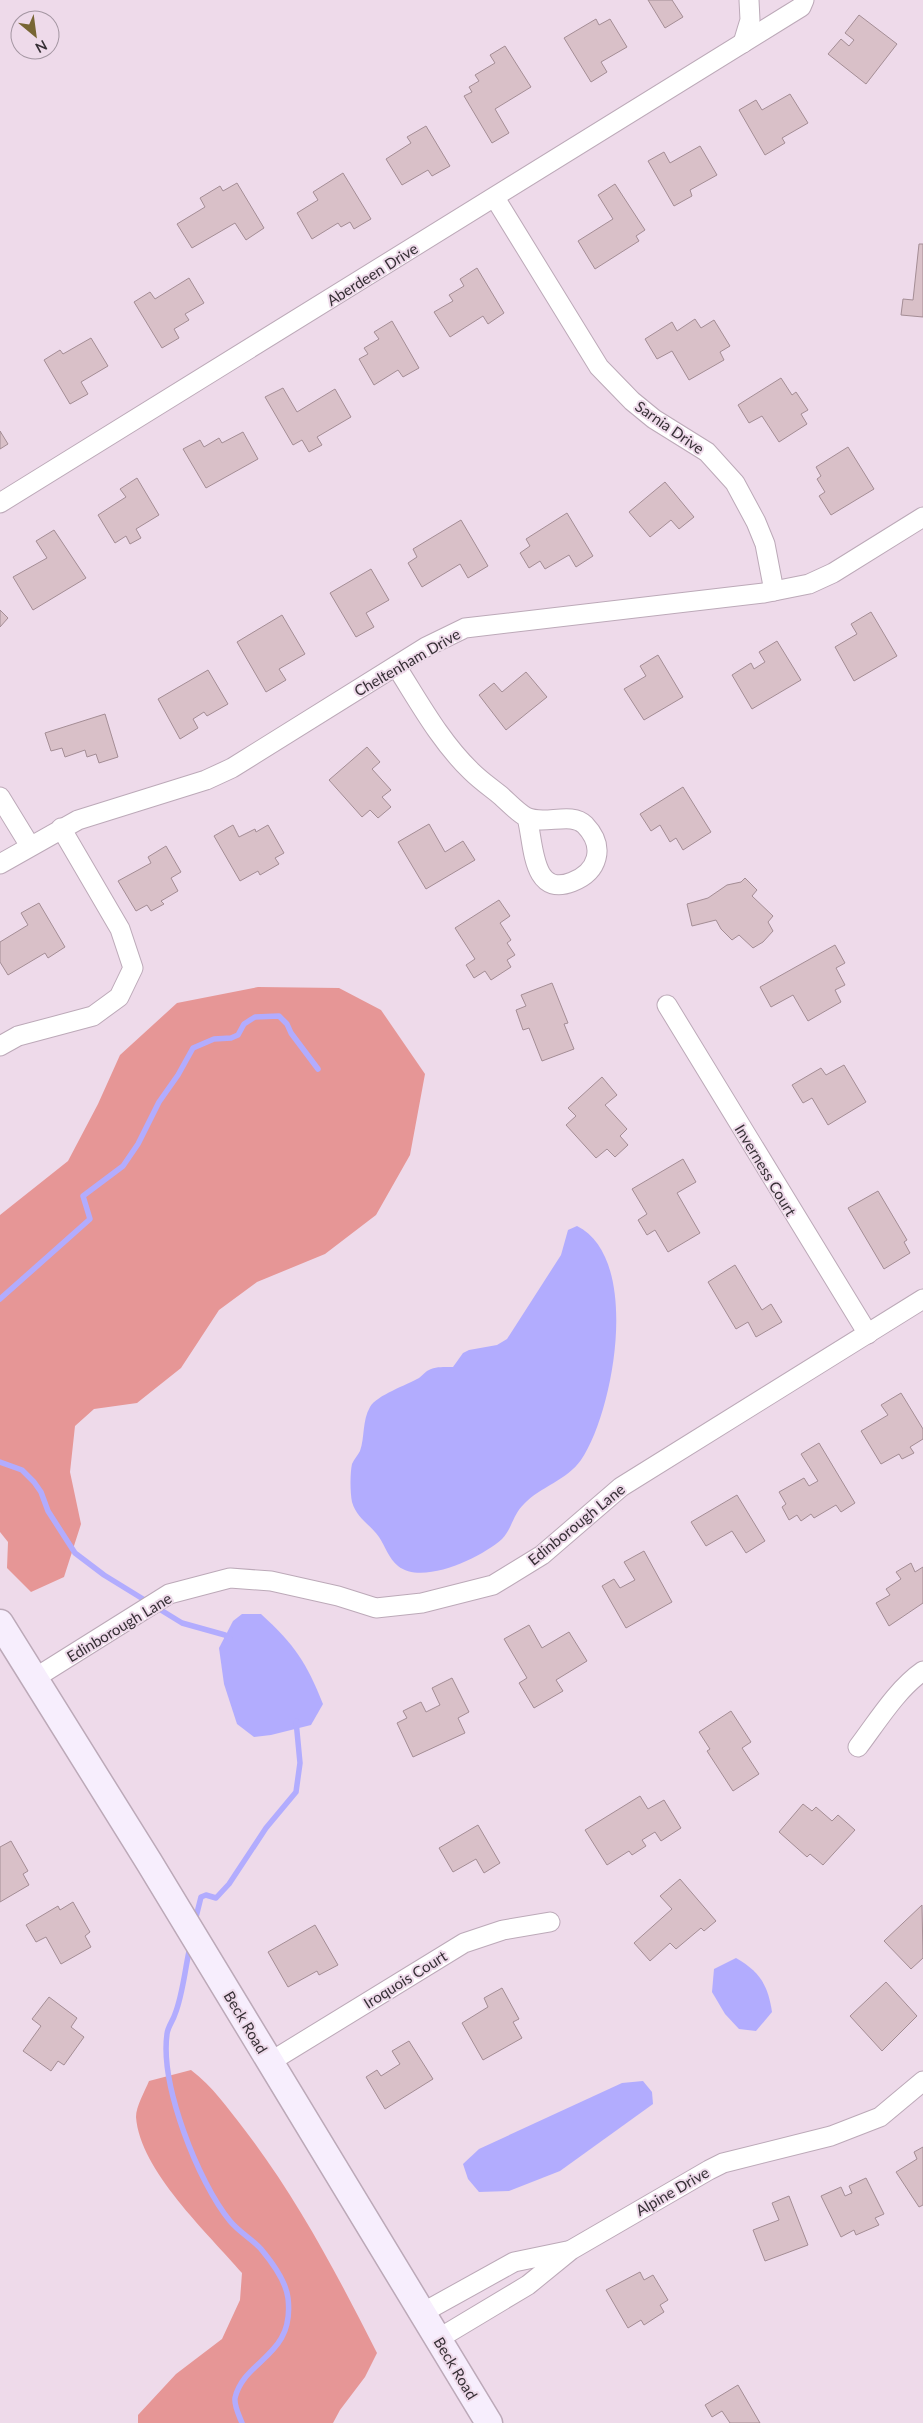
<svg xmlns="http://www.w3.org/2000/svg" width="923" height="2423" font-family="Lato,sans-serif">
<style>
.green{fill:#e69696}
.water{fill:#b2acfe}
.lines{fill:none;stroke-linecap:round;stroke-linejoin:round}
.stream{stroke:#b2acfe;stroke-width:5.5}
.building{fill:#d9c0c8;stroke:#a48d95}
.street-casing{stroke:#bca9b8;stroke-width:21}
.secondary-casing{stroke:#bca9b8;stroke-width:29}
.street{stroke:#fff;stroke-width:19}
.secondary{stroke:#f7eefd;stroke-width:26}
.labels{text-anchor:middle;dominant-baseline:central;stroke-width:4;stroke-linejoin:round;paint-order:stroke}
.street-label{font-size:15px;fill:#362f35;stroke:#eedaea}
</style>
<rect width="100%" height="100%" fill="#eedaea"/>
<!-- green -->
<g class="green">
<polygon points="258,987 339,988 381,1010 425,1074 410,1155 376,1215 325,1254 257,1282 219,1310 181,1368 137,1403 94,1409 75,1426 70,1472 81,1524 64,1577 31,1592 7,1568 8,1542 0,1532 0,1215 68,1161 98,1104 120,1055 177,1003"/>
<path d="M191,2070C213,2087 227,2107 244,2129C297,2198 338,2276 377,2353L365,2377L340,2410L333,2423H138V2415L176,2374L222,2339L240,2300L242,2273C208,2233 140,2171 136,2117C136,2106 145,2091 149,2081Z"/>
</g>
<!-- water -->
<g class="water">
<path d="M577,1226C642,1258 614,1412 581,1460C567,1480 540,1487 524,1504C513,1514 512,1529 502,1539C482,1557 423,1586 398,1566C389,1559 385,1546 379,1537C371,1525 357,1519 352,1502C350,1492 350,1473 352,1464C354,1459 358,1455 360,1451C365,1437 362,1421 370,1407C377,1395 407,1385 419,1378C422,1376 424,1373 427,1371C434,1366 445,1367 453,1367L463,1353L469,1350L497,1345L507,1339L561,1255L568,1230Z"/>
<path d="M242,1614H261C295,1645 306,1662 323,1704L311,1725L271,1735L254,1737L237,1724L224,1684L219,1648L233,1621Z"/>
<path d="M736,1958C760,1972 768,1985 772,2012L756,2031L739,2029L725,2014L712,1992L714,1969Z"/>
<polygon points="643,2081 652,2092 653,2104 560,2171 509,2191 479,2192 468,2179 463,2164 479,2149 622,2083"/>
</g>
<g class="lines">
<!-- stream -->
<g class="stream">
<polyline points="0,1299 90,1219 83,1196 123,1166 138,1144 159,1102 178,1075 193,1048 214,1039 231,1038 238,1035 244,1024 255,1017 279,1016 287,1024 291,1033 318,1069"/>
<polyline points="0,1462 22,1470 34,1482 41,1492 48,1511 75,1553 104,1575 182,1623 225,1635 230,1639"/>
<polyline points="195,1921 201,1897 206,1895 216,1898 229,1884 266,1828 296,1792 300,1763 296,1721"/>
<path d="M190,1947C185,1968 183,1994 175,2014C173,2021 168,2026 167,2034C160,2085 198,2182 230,2221C239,2232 252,2239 261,2249C271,2261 286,2282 288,2298C295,2357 244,2359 235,2398C234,2406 239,2415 242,2423"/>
</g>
</g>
<!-- building -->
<g class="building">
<polygon points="648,0 672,0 683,17 665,28"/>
<polygon points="859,15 897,44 866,84 828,54 841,39 849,46 854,40 845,33"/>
<polygon points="596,19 599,25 610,19 627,47 601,62 607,72 591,82 564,38"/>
<polygon points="505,46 531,87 495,109 509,133 492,143 464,96 472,92 469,87 479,81 475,75 495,63 490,55"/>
<polygon points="790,94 808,123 782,138 785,143 765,155 739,110 756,100 762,110"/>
<polygon points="426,126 450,166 432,176 428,170 402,185 386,159 411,143 407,137"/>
<polygon points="700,146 717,175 690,190 692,196 674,206 648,161 664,152 670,163"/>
<polygon points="343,173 371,219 354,229 350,222 341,227 338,223 312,239 297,213 318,200 313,192"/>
<polygon points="237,183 264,228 246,240 235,223 192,248 177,224 205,207 200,198 220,186 223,191"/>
<polygon points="615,184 645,230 636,236 639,241 595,269 578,241 613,219 598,195"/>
<polygon points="919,244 923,244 923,317 901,315 903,299 913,300"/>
<polygon points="477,268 504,313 488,324 483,316 450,337 434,312 453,301 449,295 464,286 460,279"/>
<polygon points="189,278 204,303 185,314 189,320 174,329 179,338 162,348 134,302 150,292 155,299"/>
<polygon points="695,319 701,328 714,320 730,346 720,352 724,360 689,380 672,351 657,359 645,339 672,322 677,331"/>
<polygon points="392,321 419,368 403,377 398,370 374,385 359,359 368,354 364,348 379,339 374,332"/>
<polygon points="91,338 108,366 81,382 88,394 70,404 44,360 60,350 63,354"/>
<polygon points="781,378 792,395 796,392 808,410 801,414 807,424 779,442 762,416 749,423 738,405"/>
<polygon points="283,388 297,412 335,389 351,417 317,437 322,445 309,452 302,440 293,445 265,397"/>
<polygon points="0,431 8,444 0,449"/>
<polygon points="243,432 258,459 206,488 183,449 200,440 204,447 219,438 222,443"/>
<polygon points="848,447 874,489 831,515 819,496 825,492 817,479 821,476 816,467"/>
<polygon points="137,478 159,515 136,529 141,538 130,544 126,536 115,543 98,515 126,497 120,489"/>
<polygon points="665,482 694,517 679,529 671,520 650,537 629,512"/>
<polygon points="567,513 593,556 576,567 569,555 545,569 540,561 529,568 520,553 530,546 526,539"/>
<polygon points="461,520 488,566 468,578 460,564 422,587 408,563 417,557 413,549"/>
<polygon points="54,530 86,578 33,610 13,577 47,558 36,541"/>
<polygon points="371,569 389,600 366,613 374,627 356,637 330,593"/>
<polygon points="0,610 8,618 0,627"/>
<polygon points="871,612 897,656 854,681 835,647 857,634 851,624"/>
<polygon points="282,615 305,654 279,669 286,680 266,692 237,642"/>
<polygon points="777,641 801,680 752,709 732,675 751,663 754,669 765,662 759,652"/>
<polygon points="658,655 683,697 644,720 624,689 646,676 640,666"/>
<polygon points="208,670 228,704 207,716 204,712 193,719 198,728 180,739 158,699"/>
<polygon points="526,672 547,697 506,730 479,695 494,683 502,692"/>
<polygon points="105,714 118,757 99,763 96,754 87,757 85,750 65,757 62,748 51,751 45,733"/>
<polygon points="367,747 380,762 372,769 391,790 382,797 391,807 378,818 370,810 362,817 329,780"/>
<polygon points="683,787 711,832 683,850 676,838 670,842 660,825 651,831 640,814"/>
<polygon points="429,824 445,852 463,841 475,860 426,889 398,842"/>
<polygon points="233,825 239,837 255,829 256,832 268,825 284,853 275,858 279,864 260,875 258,871 240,881 214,836"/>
<polygon points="166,846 181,872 171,878 178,891 161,901 164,904 151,911 147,905 136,911 118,881 151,863 148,857"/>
<polygon points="745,878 757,890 752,896 773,916 768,922 773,931 763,942 753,948 739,935 732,940 721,929 716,920 692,926 687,904 708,898 727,885 741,882"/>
<polygon points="499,900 510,916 500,923 511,940 507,943 515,955 507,960 511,967 491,980 485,971 474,978 466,965 475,959 455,928"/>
<polygon points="39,903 65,947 48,958 45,953 8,975 0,962 0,942 28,925 21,913"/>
<polygon points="835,945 845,963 836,968 845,985 835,990 841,1002 808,1021 793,995 771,1007 760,987"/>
<polygon points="552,983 568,1023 564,1024 574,1049 542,1061 529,1028 523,1030 516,1010 526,1006 521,995"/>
<polygon points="844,1065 866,1102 828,1125 812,1098 803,1103 792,1085 821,1068 826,1075"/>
<polygon points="602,1077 617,1095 605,1105 627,1129 620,1136 628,1145 615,1157 607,1149 596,1158 566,1125 576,1116 568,1108"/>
<polygon points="683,1159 696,1182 677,1193 700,1233 668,1252 655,1230 647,1235 638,1220 647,1214 632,1189"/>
<polygon points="878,1191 907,1240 904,1242 910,1253 884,1269 848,1208"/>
<polygon points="735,1265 762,1310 771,1304 782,1322 756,1337 748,1322 736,1329 708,1282"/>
<polygon points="901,1393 923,1429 923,1439 910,1447 914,1453 902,1459 899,1454 881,1464 861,1431 888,1415 881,1405"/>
<polygon points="819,1443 855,1503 841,1512 836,1505 814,1518 811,1514 801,1521 797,1515 789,1520 782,1507 786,1504 779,1492 804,1478 809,1486 818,1481 801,1454"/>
<polygon points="737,1495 765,1541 746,1553 732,1531 706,1546 691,1522"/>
<polygon points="644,1551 672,1602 626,1628 602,1586 614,1579 620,1588 635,1580 624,1562"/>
<polygon points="911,1563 915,1572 923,1567 923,1603 889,1626 876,1603 890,1595 886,1589 901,1579 896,1572"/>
<polygon points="529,1625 542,1648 569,1632 587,1661 556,1680 563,1691 534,1708 519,1683 527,1678 504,1639"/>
<polygon points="452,1678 469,1712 458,1718 465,1733 413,1757 397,1723 407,1718 403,1711 421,1702 426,1712 440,1705 432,1688"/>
<polygon points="731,1711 751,1742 742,1748 759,1774 733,1791 707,1751 710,1749 699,1732"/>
<polygon points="640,1796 648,1809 664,1800 681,1828 661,1841 655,1832 642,1840 646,1846 632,1855 629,1851 607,1865 585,1830"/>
<polygon points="803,1804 812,1811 816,1807 832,1821 838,1815 855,1830 823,1865 810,1854 807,1857 779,1832"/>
<polygon points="478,1825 500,1863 484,1873 476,1859 453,1872 439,1848"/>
<polygon points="11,1841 28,1871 23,1874 29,1885 0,1902 0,1847"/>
<polygon points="680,1879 716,1921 704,1931 701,1928 676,1949 670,1943 650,1961 634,1943 672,1909 660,1896"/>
<polygon points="73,1902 90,1932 85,1936 91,1947 61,1964 46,1937 36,1942 26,1925 58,1906 60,1910"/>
<polygon points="922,1905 923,1958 911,1969 884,1941"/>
<polygon points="315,1925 338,1965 319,1975 317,1971 288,1987 268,1952"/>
<polygon points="886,1982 917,2016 882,2051 850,2016"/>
<polygon points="502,1988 519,2019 513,2022 522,2038 483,2060 462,2023 488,2007 484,1998"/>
<polygon points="49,1997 77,2018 71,2027 84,2037 64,2065 58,2061 51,2071 23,2051 41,2026 32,2019"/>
<polygon points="409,2041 433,2079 385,2109 366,2077 377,2070 381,2076 400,2064 392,2051"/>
<polygon points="923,2147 923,2205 919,2207 896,2172 917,2159 914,2152"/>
<polygon points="866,2178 884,2214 875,2218 879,2225 856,2235 854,2230 841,2237 821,2196 841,2187 845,2196 852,2193 849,2186"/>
<polygon points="789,2196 808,2245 765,2261 753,2230 779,2220 772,2203"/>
<polygon points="640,2272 644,2280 653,2275 668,2300 660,2305 664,2312 644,2325 641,2320 628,2328 606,2290"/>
<polygon points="738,2385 760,2423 730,2423 722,2411 712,2417 705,2405"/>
</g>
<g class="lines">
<defs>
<g id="street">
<polyline points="743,43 750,20 749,0"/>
<polyline points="495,198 599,367 632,401 654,419 707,452 735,483 756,522 765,544 774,591"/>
<polyline points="0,503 788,15 801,7 804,0"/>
<path d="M396,666C419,702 440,741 471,771C480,780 490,787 500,795C508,802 517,812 526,817C544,826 571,811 585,825C606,847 598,872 572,882C531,898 534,842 527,818"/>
<polyline points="0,797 30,846"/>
<polyline points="0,864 78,820 206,780 232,768 426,647 465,628 764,593 809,584 833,573 923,517"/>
<polyline points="667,1005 868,1334"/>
<polyline points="0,1046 18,1036 93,1016 119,997 133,968 120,929 61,828"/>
<polyline points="35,1678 169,1594 230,1578 271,1581 338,1596 376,1608 422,1603 493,1585 542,1555 621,1487 923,1299"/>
<path d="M858,1747C877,1722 897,1689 923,1671"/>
<polyline points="270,2062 464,1943 503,1930 550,1922"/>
<polyline points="422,2313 514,2262 567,2251"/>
<polyline points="438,2339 528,2285 571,2250 709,2170 723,2163 831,2136 880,2117 923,2081"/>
</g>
<polyline id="secondary" points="0,1623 149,1862 489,2423"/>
</defs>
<!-- street casing -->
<use href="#street" class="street-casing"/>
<!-- secondary casing -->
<use href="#secondary" class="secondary-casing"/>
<!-- street -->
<use href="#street" class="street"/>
<!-- secondary -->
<use href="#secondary" class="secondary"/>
</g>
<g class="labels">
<!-- street labels -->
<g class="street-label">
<text transform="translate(372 274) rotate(-32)">Aberdeen Drive</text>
<text transform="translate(670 427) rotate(35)">Sarnia Drive</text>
<text transform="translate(407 662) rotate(-30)">Cheltenham Drive</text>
<text transform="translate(766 1170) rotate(59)">Inverness Court</text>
<text transform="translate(576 1524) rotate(-39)">Edinborough Lane</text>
<text transform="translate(119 1627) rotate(-31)">Edinborough Lane</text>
<text transform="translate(405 1979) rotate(-32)">Iroquois Court</text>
<text transform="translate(246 2022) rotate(59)">Beck Road</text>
<text transform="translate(672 2191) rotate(-30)">Alpine Drive</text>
<text transform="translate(456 2368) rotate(59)">Beck Road</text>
</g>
</g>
<!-- north arrow -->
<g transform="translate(35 35) rotate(151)"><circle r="24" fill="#eedaea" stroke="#a496a2"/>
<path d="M0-4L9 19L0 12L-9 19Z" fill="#786634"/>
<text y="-8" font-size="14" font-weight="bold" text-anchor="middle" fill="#362f35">N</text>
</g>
</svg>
